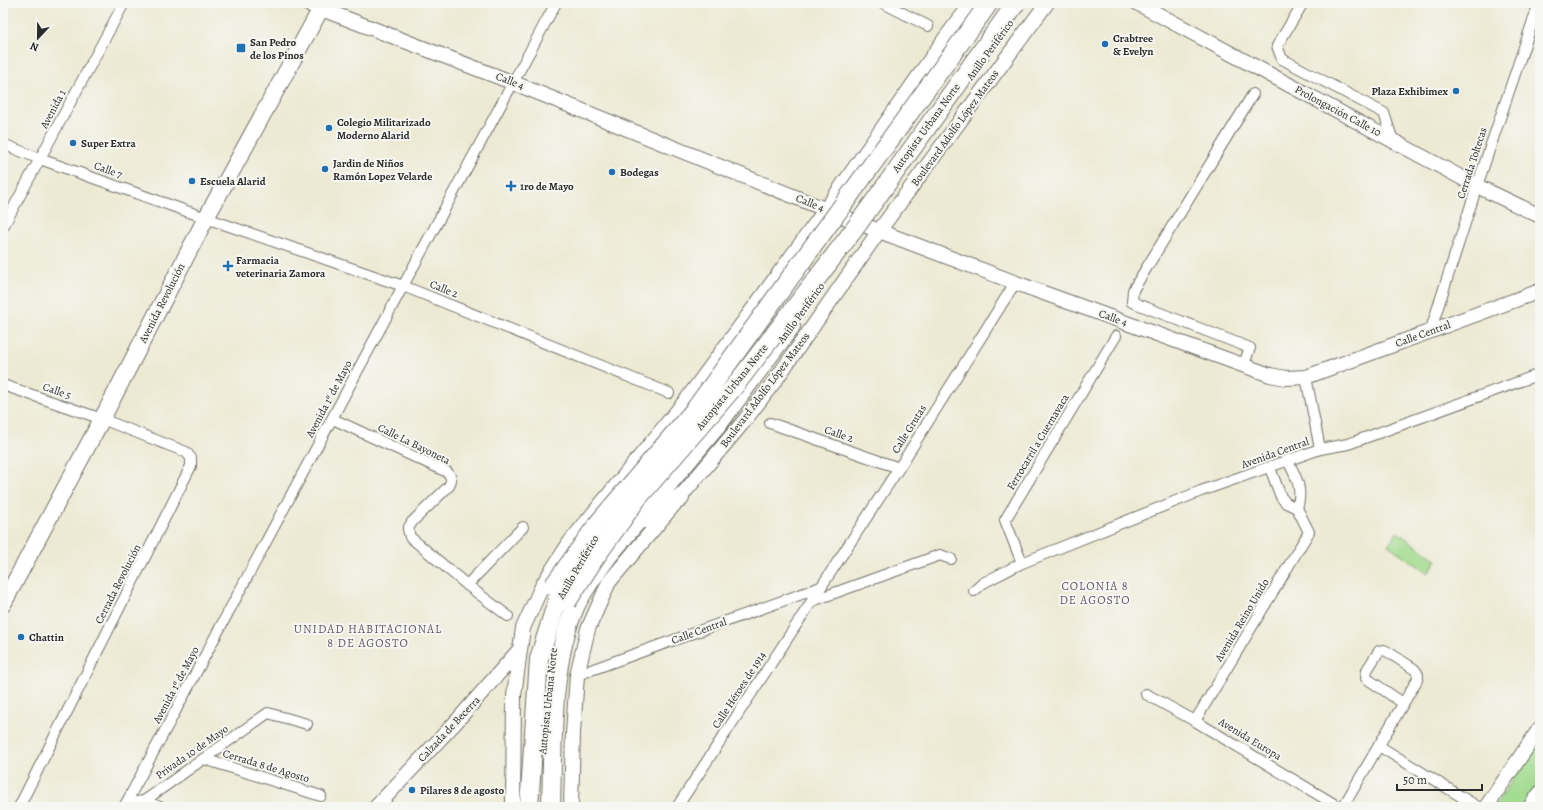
<svg xmlns="http://www.w3.org/2000/svg" width="1543" height="810" font-family="Alegreya,serif">
<style>
.green{fill:#a1db8e;stroke:#66835c}
.lines{fill:none;stroke-linecap:round;stroke-linejoin:round}
.street-casing{stroke:#6f6e66;stroke-width:12}
.secondary-casing{stroke:#6f6e66;stroke-width:16}
.primary-casing{stroke:#6f6e66;stroke-width:18}
.highway-casing{stroke:#6f6e66;stroke-width:20}
.street{stroke:#fff;stroke-width:10}
.secondary{stroke:#fff;stroke-width:14}
.primary{stroke:#fff;stroke-width:16}
.highway{stroke:#fff;stroke-width:18}
.highway-bridge-casing{stroke:#6f6e66;stroke-width:20;stroke-linecap:butt}
.highway-bridge{stroke:#fff;stroke-width:18}
.poi-dot{fill:#1f6fb2;stroke:#f6f6f2;stroke-width:1.5}
.labels{text-anchor:middle;dominant-baseline:central;stroke-width:4;stroke-linejoin:round;paint-order:stroke}
.poi-label{font-size:11px;font-weight:bold;fill:#2b2b2b;stroke:#f6f6f2;text-anchor:start}
.street-label{font-size:11px;fill:#2b2b2b;stroke:#f6f6f2}
.neighbourhood-label{font-size:12px;letter-spacing:1px;fill:#635868;stroke:#f6f6f2}
</style>
<rect width="100%" height="100%" fill="#f6f6f2"/>
<filter id="ink" filterUnits="userSpaceOnUse"><feTurbulence type="fractalNoise" baseFrequency=".025" numOctaves="2"/><feDisplacementMap in="SourceGraphic" scale="8" xChannelSelector="R" yChannelSelector="G"/><feConvolveMatrix kernelMatrix="1 2 1 2 8 2 1 2 1" color-interpolation-filters="sRGB"/></filter>
<filter id="wash" filterUnits="userSpaceOnUse"><feTurbulence type="fractalNoise" baseFrequency=".012" numOctaves="4" result="noise"/><feDisplacementMap in="SourceGraphic" scale="16" xChannelSelector="R" yChannelSelector="G"/><feGaussianBlur stdDeviation="0.9" result="paint"/><feColorMatrix in="noise" values="0 0 0 0 0 0 0 0 0 0 0 0 0 0 0 0 0 1.4 0 .05"/><feComposite in="paint" operator="in"/></filter>
<g filter="url(#wash)">
<rect width="100%" height="100%" fill="#edead4"/>
<!-- green -->
<g class="green">
<polygon points="1397,532 1437,560 1428,573 1388,545"/>
<polygon points="1540,739 1540,789 1528,807 1494,807"/>
</g>
</g>
<g filter="url(#ink)">
<g class="lines">
<defs>
<g id="street">
<polyline points="883,3 928,26"/>
<polyline points="1303,3 1277,46 1282,59 1384,113 1393,141"/>
<polyline points="3,144 40,159 206,218 403,286 669,393"/>
<polyline points="3,227 124,3"/>
<polyline points="1430,332 1477,186 1539,3"/>
<polyline points="1243,366 1250,348 1132,302 1133,290 1253,94"/>
<polyline points="1306,377 1320,449"/>
<polyline points="3,385 102,419 186,452 191,458 191,466 19,807"/>
<path d="M333,419L447,472C452,477 452,480 449,486L412,522L408,529L410,537L467,585L508,616"/>
<polyline points="770,423 899,468"/>
<path d="M1288,461C1297,478 1303,490 1297,508"/>
<polyline points="1022,563 1005,520 1116,336"/>
<polyline points="467,585 523,527"/>
<polyline points="974,591 983,583 1022,563 1201,491 1320,449 1348,444 1540,374"/>
<polyline points="812,601 940,555 951,559"/>
<polyline points="577,675 821,587"/>
<polyline points="1146,694 1195,721 1339,807"/>
<polyline points="1195,721 1309,532 1297,508 1286,503 1281,497 1270,468"/>
<polyline points="1379,746 1478,807"/>
<polyline points="204,759 321,796"/>
<polyline points="144,801 160,807"/>
<polyline points="127,803 144,801 268,713 307,724"/>
<polyline points="124,807 403,286 556,3"/>
<polyline points="677,807 899,468 1015,283"/>
<path d="M1343,807L1417,680C1419,675 1418,673 1414,669L1388,652L1384,650L1379,651L1367,670L1366,678L1403,703"/>
</g>
<g id="secondary">
<polyline points="306,3 514,83 879,231 1027,287 1270,375 1286,378 1306,377 1540,291"/>
<polyline points="1137,3 1477,186 1540,216"/>
<polyline points="376,807 455,723 520,649"/>
<polyline points="513,807 514,695 523,628 543,584 570,542 687,399 821,216 946,37 972,3"/>
<polyline points="571,807 573,733 577,675 588,629 609,582 745,420 777,378 879,231 1047,3"/>
<polyline points="1486,807 1540,728"/>
<polyline points="1530,807 1540,793"/>
</g>
<polyline id="primary" points="3,604 102,419 206,218 324,3"/>
<g id="highway">
<polyline points="730,375 803,275"/>
<polyline points="644,519 680,498"/>
<polyline points="529,807 539,659 558,598 583,556"/>
<path d="M551,807C553,744 550,662 576,605C585,587 596,572 608,556L719,423L791,326"/>
</g>
</defs>
<!-- street casing -->
<use href="#street" class="street-casing"/>
<!-- secondary casing -->
<use href="#secondary" class="secondary-casing"/>
<!-- primary casing -->
<use href="#primary" class="primary-casing"/>
<!-- highway casing -->
<use href="#highway" class="highway-casing"/>
<!-- street -->
<use href="#street" class="street"/>
<!-- secondary -->
<use href="#secondary" class="secondary"/>
<!-- primary -->
<use href="#primary" class="primary"/>
<!-- highway -->
<use href="#highway" class="highway"/>
<defs>
<g id="highway-bridge">
<polyline points="553,586 599,522 695,409 989,3"/>
<polyline points="567,602 595,558 637,499 734,387 853,231 1016,3"/>
</g>
</defs>
<!-- highway-bridge casing -->
<use href="#highway-bridge" class="highway-bridge-casing"/>
<!-- highway-bridge -->
<use href="#highway-bridge" class="highway-bridge"/>
</g>
</g>
<!-- markers -->
<g class="poi-dot">
<circle cx="1105" cy="44" r="4"/>
<rect x="236" y="43" width="10" height="10" rx="2"/>
<circle cx="1456" cy="91" r="4"/>
<circle cx="329" cy="128" r="4"/>
<circle cx="73" cy="143" r="4"/>
<circle cx="325" cy="169" r="4"/>
<circle cx="612" cy="172" r="4"/>
<circle cx="192" cy="181" r="4"/>
<path d="M509 180h4v4h4v4h-4v4h-4v-4h-4v-4h4z"/>
<path d="M226 260h4v4h4v4h-4v4h-4v-4h-4v-4h4z"/>
<circle cx="21" cy="637" r="4"/>
<circle cx="412" cy="790" r="4"/>
</g>
<g class="labels">
<!-- poi labels -->
<g class="poi-label">
<text x="1113" y="38">Crabtree<tspan x="1113" dy="13">&amp; Evelyn</tspan></text>
<text x="250" y="42">San Pedro<tspan x="250" dy="13">de los Pinos</tspan></text>
<text x="1448" y="91" text-anchor="end">Plaza Exhibimex</text>
<text x="337" y="122">Colegio Militarizado<tspan x="337" dy="13">Moderno Alarid</tspan></text>
<text x="81" y="143">Super Extra</text>
<text x="333" y="163">Jardin de Niños<tspan x="333" dy="13">Ramón Lopez Velarde</tspan></text>
<text x="620" y="172">Bodegas</text>
<text x="200" y="181">Escuela Alarid</text>
<text x="520" y="186">1ro de Mayo</text>
<text x="236" y="260">Farmacia<tspan x="236" dy="13">veterinaria Zamora</tspan></text>
<text x="29" y="637">Chattin</text>
<text x="420" y="790">Pilares 8 de agosto</text>
</g>
<!-- street labels -->
<g class="street-label">
<text transform="translate(990 50) rotate(-54)">Anillo Periférico</text>
<text transform="translate(510 81) rotate(21)">Calle 4</text>
<text transform="translate(53 109) rotate(-62)">Avenida 1</text>
<text transform="translate(1338 111) rotate(28)">Prolongación Calle 10</text>
<text transform="translate(926 128) rotate(-54)">Autopista Urbana Norte</text>
<text transform="translate(955 128) rotate(-54)">Boulevard Adolfo López Mateos</text>
<text transform="translate(1472 163) rotate(-72)">Cerrada Toltecas</text>
<text transform="translate(108 170) rotate(20)">Calle 7</text>
<text transform="translate(810 203) rotate(22)">Calle 4</text>
<text transform="translate(444 289) rotate(22)">Calle 2</text>
<text transform="translate(162 303) rotate(-63)">Avenida Revolución</text>
<text transform="translate(801 313) rotate(-54)">Anillo Periférico</text>
<text transform="translate(1113 318) rotate(20)">Calle 4</text>
<text transform="translate(1423 334) rotate(-20)">Calle Central</text>
<text transform="translate(732 387) rotate(-51)">Autopista Urbana Norte</text>
<text transform="translate(765 390) rotate(-53)">Boulevard Adolfo López Mateos</text>
<text transform="translate(57 391) rotate(19)">Calle 5</text>
<text transform="translate(329 399) rotate(-62)">Avenida 1º de Mayo</text>
<text transform="translate(909 429) rotate(-58)">Calle Grutas</text>
<text transform="translate(839 434) rotate(19)">Calle 2</text>
<text transform="translate(1038 442) rotate(-59)">Ferrocarril a Cuernavaca</text>
<text transform="translate(414 444) rotate(26)">Calle La Bayoneta</text>
<text transform="translate(1275 453) rotate(-20)">Avenida Central</text>
<text transform="translate(578 567) rotate(-60)">Anillo Periférico</text>
<text transform="translate(118 584) rotate(-63)">Cerrada Revolución</text>
<text transform="translate(1242 620) rotate(-59)">Avenida Reino Unido</text>
<text transform="translate(699 631) rotate(-20)">Calle Central</text>
<text transform="translate(176 685) rotate(-62)">Avenida 1º de Mayo</text>
<text transform="translate(739 690) rotate(-57)">Calle Héroes de 1914</text>
<text transform="translate(548 701) rotate(-84)">Autopista Urbana Norte</text>
<text transform="translate(449 729) rotate(-47)">Calzada de Becerra</text>
<text transform="translate(1250 739) rotate(31)">Avenida Europa</text>
<text transform="translate(192 752) rotate(-35)">Privada 10 de Mayo</text>
<text transform="translate(266 766) rotate(17)">Cerrada 8 de Agosto</text>
</g>
<!-- neighbourhood labels -->
<g class="neighbourhood-label">
<text x="1095" y="586">COLONIA 8<tspan x="1095" dy="14">DE AGOSTO</tspan></text>
<text x="368" y="629">UNIDAD HABITACIONAL<tspan x="368" dy="14">8 DE AGOSTO</tspan></text>
</g>
</g>
<!-- margin -->
<rect width="1543" height="810" fill="none" stroke="#f6f6f2" stroke-width="16"/>
<!-- north arrow -->
<g transform="translate(38 38) rotate(202)" stroke="#f6f6f2" stroke-width="3" paint-order="stroke">
<path d="M0-3L7 15L0 10L-7 15Z" fill="#2b2b2b"/>
<text y="-6" font-size="11" font-weight="bold" text-anchor="middle" fill="#2b2b2b">N</text>
</g>
<!-- scale -->
<path d="M1397 784v6h85v-6" fill="none" stroke="#2b2b2b" stroke-width="2"/>
<text x="1403" y="784" font-size="12" fill="#2b2b2b" stroke="#f6f6f2" stroke-width="3" paint-order="stroke">50 m</text>
</svg>
